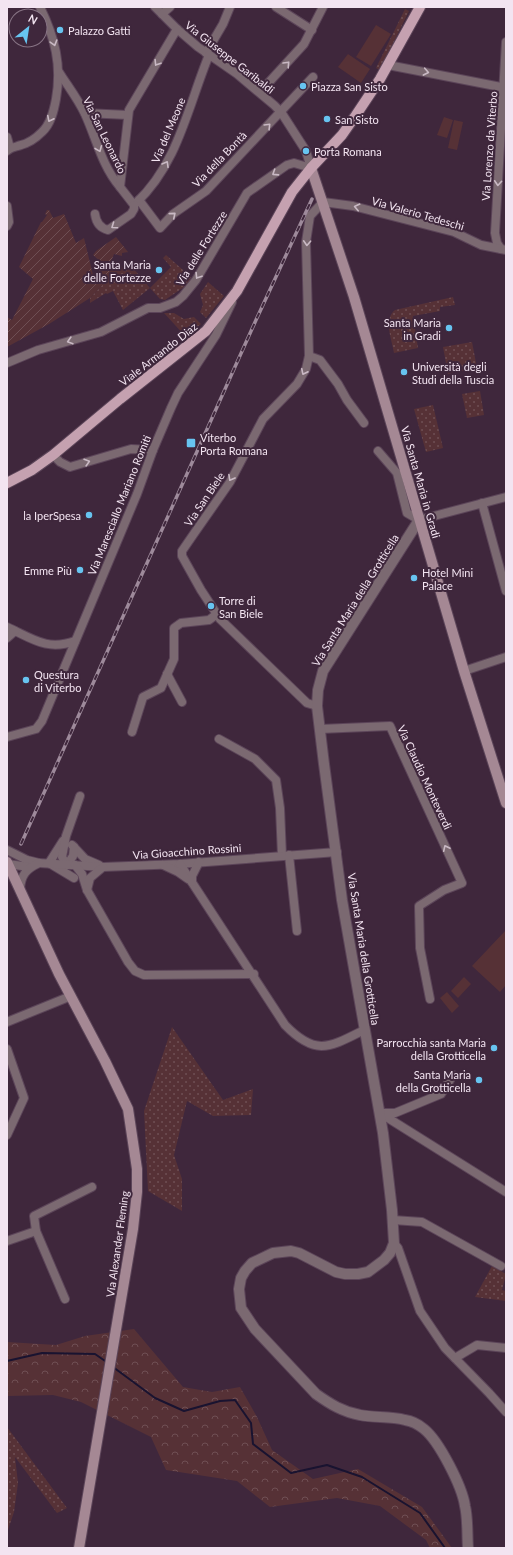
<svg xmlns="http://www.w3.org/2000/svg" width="513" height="1555" font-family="Lato,sans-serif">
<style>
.grass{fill:url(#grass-dots)}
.forest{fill:url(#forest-crowns)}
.garden{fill:url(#garden-furrows)}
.pitch{fill:#563136}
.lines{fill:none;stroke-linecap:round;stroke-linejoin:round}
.stream{stroke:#191330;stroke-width:2}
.minor-casing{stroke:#5c4559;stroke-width:10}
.tertiary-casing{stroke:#5c4559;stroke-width:12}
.secondary-casing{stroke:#5c4559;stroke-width:12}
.primary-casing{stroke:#5c4559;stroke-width:12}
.minor{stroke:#7b6971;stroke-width:8}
.tertiary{stroke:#7b6971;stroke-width:10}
.secondary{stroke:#a58894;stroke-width:10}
.primary{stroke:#c5a1b0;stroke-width:10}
.rail-casing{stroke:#9e8a9b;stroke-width:3.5}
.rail{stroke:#3f273c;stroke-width:2;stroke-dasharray:6;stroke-linecap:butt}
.oneway{stroke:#c9b9c4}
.poi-dot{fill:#67c4f0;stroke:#3f273c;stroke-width:1.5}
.labels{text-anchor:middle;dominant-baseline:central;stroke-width:4;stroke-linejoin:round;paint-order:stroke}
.poi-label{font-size:11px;fill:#f3e4f1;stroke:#3f273c;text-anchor:start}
.street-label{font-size:11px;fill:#f3e4f1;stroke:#3f273c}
</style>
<defs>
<pattern id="grass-dots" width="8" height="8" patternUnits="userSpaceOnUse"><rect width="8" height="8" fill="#563136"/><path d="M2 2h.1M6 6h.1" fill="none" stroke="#6f4f54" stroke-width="1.8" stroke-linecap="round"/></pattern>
<pattern id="forest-crowns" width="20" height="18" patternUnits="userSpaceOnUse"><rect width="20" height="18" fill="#563136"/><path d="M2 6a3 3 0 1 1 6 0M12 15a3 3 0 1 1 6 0" fill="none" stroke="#6f4f54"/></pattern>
<pattern id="garden-furrows" width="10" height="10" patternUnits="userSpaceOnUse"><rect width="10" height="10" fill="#563136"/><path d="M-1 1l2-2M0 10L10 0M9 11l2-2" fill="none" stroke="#6f4f54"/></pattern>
</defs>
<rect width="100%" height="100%" fill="#3f273c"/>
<!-- grass -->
<g class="grass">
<polygon points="405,9 409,11 380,70 376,68"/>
<polygon points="166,255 191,277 187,285 165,300 160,299 150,288 123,310 113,291 107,294 106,293 90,303 90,298 106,281 116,265 122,267 133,268 150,288 171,267 163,258"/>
<polygon points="208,282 224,296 206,318 200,312 203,305 200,294"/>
<path d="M453,297L455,305L440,307V311L413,316L418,348L394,353C392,340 383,319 395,310Z"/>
<polygon points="164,313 174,313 184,319 194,317 201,324 186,337"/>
<polygon points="472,342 477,368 448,374 443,347"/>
<polygon points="480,391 484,415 467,418 462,394"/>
<polygon points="433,405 443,448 426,452 414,409"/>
<polygon points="172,1027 223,1100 253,1089 251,1115 213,1116 187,1101 174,1155 182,1179 182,1211 148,1191 144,1111"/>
<polygon points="492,1266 506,1274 502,1290 506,1291 506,1301 475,1297"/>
<polygon points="7,1427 67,1508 57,1513 15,1457 18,1483 14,1512 7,1533"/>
</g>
<!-- forest -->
<polygon class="forest" points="134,1329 183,1387 212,1392 240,1387 257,1417 272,1450 313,1479 358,1469 422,1507 452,1548 430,1548 426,1540 380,1506 337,1498 270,1507 237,1481 166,1470 151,1437 81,1402 53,1395 7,1396 7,1342 56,1345 85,1336"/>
<!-- garden -->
<polygon class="garden" points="47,210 49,210 53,218 64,214 76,243 84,238 93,275 103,268 100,265 102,263 93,255 96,251 116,237 128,252 122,253 122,256 114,254 109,267 114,270 106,281 90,298 49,324 7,347 7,317 12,320 33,279 19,267 41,222 42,222 47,215 45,214"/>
<!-- pitch -->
<g class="pitch">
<polygon points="376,25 391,34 371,66 356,57"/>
<polygon points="348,54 370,69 361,83 338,67"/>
<polygon points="444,117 453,120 447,138 437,135"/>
<polygon points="454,120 463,122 457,150 448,148"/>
<polygon points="506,930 506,985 500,992 472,966"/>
<polygon points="464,977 471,984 458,998 451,991"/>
<polygon points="447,992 459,1006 452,1013 440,998"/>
</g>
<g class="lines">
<!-- stream -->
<g class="stream">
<polyline points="7,1361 42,1353 95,1354 108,1363"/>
<polyline points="113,1367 155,1398 184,1411 220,1401 235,1400 251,1423 253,1444 291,1473 327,1465 362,1477 420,1513 445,1548"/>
</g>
<defs>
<g id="minor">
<polyline points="155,7 177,29 198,47 237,74 274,105 281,112 306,151 311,168"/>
<polyline points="276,7 312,30"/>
<polyline points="162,14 170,7"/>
<polyline points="206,53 223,24 230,7"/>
<polyline points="388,65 506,88"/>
<path d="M59,72C67,85 78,99 85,114C96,138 102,166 120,187"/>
<polyline points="260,92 304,44 323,7"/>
<polyline points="85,113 128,115"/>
<polyline points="7,137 10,148"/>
<path d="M7,151C11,147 16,147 21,145C29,143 36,138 42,132C51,124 54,110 56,99C62,65 55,38 40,7"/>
<polyline points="139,200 160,228 173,214 206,191 313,77"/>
<path d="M136,203C178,164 188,106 209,55"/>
<polyline points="134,205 120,187 129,110 177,29"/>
<polyline points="7,206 9,222 7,226"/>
<path d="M95,214C96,222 100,228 108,230L131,214L134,209V205"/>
<polyline points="501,249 497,243 495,233 506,42"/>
<polyline points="309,356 320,360 338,384 347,400 364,423"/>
<polyline points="7,363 38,350 101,332 148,308 160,308 176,302 183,296 196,280 247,193 287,165 294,163 311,168"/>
<polyline points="378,451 397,473 407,513 419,520 506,497"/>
<polyline points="53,455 60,462 70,467 131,449 153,450"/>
<polyline points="482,503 506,591"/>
<path d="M7,627C33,639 47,651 75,641"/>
<polyline points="7,638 15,631"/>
<polyline points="464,671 506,657"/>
<polyline points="167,674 182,702"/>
<polyline points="317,706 307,703 220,619 201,590 182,556 182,551 193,535 230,482 263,419 297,384 306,369 309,356 306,242 310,216 323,202 353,206 454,232 481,245 506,250"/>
<polyline points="320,729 390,726 462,883 444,890 419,906 420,948 430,999"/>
<polyline points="132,732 143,697 161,688 174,659 174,628 181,623 209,620 217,614"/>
<polyline points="7,737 36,729 42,721 137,494 153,450 171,408 178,393 216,335 232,302"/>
<polyline points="219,739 255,759 276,780 280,808 282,856"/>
<polyline points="63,841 49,863 74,878"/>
<polyline points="72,845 85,859 99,865"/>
<polyline points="74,847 73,856 67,865 62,857 66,836 80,796"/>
<polyline points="7,850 27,860 39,863 103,867 180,864 337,852"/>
<polyline points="289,855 297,931"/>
<polyline points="8,864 29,867"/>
<path d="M180,864L285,1025C316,1057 330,1047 364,1030"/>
<polyline points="75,865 82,874 87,890 128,962 135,971 144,975 254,974"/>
<polyline points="163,865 178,872 188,879"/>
<polyline points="192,882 192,876 199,862"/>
<path d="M20,889C21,875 26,869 39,863"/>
<polyline points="87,890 90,878 103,867"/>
<polyline points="7,1022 71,996"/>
<polyline points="7,1049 24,1098 7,1135"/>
<polyline points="380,1113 506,1192"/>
<polyline points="380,1113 395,1113 441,1094 453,1075"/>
<polyline points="393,1220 422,1222 501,1266"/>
<polyline points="7,1241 36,1231"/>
<polyline points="394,1243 398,1248 420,1311 445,1348 489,1393 506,1412"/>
<polyline points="65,1299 36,1231 34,1216 92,1187"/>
<polyline points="455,1358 477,1345 506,1348"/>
</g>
<path id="tertiary" d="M419,520L323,671L318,690L317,706L324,764L342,900L383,1133L392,1210L394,1243L390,1253L384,1260L368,1272L358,1274H345L336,1272L299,1253L291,1251L273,1253L252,1263L245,1271L241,1278L239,1289L241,1308L255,1329L316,1394C330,1404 343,1412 360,1415C374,1418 390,1416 405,1420C412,1421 418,1424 424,1429C439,1441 462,1486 465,1506C468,1519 467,1534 468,1548"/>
<g id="secondary">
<polyline points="311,168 354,297 464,671 506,803"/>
<polyline points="7,862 59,974 105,1061 128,1109 137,1169 137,1192 133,1229 79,1548"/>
</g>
<polyline id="primary" points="7,483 32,470 53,455 120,399 206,331 237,291 292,192 311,168 342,135 356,115 380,79 420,7"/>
</defs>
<!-- minor casing -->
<use href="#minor" class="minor-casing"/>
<!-- tertiary casing -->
<use href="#tertiary" class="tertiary-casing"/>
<!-- secondary casing -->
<use href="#secondary" class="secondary-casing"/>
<!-- primary casing -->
<use href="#primary" class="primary-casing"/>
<!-- minor -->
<use href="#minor" class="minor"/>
<!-- tertiary -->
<use href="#tertiary" class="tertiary"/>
<!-- secondary -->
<use href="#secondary" class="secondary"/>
<!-- primary -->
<use href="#primary" class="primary"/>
<defs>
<polyline id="rail" points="21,844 256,320 312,199"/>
</defs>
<!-- rail casing -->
<use href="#rail" class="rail-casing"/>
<!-- rail -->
<use href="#rail" class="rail"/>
</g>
<!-- one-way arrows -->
<defs><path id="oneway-chevron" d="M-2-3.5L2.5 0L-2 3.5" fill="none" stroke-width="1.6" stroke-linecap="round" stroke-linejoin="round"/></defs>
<g class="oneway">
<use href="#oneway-chevron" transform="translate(54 43) rotate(74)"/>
<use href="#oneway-chevron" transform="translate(157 63) rotate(122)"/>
<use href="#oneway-chevron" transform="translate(287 64) rotate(-47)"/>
<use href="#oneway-chevron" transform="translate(426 72) rotate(11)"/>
<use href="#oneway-chevron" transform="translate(50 119) rotate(117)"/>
<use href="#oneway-chevron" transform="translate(268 126) rotate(-45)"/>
<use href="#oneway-chevron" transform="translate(99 149) rotate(68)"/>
<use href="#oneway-chevron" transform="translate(166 164) rotate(-60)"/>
<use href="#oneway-chevron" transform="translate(275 173) rotate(147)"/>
<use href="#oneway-chevron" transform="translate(498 183) rotate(94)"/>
<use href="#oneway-chevron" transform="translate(357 207) rotate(-167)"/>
<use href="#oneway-chevron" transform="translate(173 215) rotate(-40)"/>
<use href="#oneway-chevron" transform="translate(114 226) rotate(145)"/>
<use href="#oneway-chevron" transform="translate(307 243) rotate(93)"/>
<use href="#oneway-chevron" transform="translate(198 276) rotate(122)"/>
<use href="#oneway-chevron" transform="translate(70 341) rotate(164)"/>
<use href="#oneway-chevron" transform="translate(304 372) rotate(116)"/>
<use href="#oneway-chevron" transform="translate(87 462) rotate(-16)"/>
<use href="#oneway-chevron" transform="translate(231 478) rotate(119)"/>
<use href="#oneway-chevron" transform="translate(446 848) rotate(-115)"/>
</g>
<!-- markers -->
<g class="poi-dot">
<circle cx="60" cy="30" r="4"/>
<circle cx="303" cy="86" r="4"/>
<circle cx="327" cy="119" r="4"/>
<circle cx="306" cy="151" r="4"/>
<circle cx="159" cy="270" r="4"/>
<circle cx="449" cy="328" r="4"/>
<circle cx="404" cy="372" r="4"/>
<rect x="186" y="438" width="10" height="10" rx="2"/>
<circle cx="89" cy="515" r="4"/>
<circle cx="80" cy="570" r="4"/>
<circle cx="414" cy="578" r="4"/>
<circle cx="211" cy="606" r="4"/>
<circle cx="26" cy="680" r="4"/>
<circle cx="494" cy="1048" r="4"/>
<circle cx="479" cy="1080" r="4"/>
</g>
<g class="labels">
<!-- poi labels -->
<g class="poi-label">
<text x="68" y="30">Palazzo Gatti</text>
<text x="311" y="86">Piazza San Sisto</text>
<text x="335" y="119">San Sisto</text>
<text x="314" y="151">Porta Romana</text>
<text x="151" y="264" text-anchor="end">Santa Maria<tspan x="151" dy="13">delle Fortezze</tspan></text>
<text x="441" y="322" text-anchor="end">Santa Maria<tspan x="441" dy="13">in Gradi</tspan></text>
<text x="412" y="366">Università degli<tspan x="412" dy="13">Studi della Tuscia</tspan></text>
<text x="200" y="437">Viterbo<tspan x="200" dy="13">Porta Romana</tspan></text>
<text x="81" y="515" text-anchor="end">la IperSpesa</text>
<text x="72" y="570" text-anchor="end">Emme Più</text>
<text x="422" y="572">Hotel Mini<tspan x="422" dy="13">Palace</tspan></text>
<text x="219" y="600">Torre di<tspan x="219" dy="13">San Biele</tspan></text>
<text x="34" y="674">Questura<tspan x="34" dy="13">di Viterbo</tspan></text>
<text x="486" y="1042" text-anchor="end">Parrocchia santa Maria<tspan x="486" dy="13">della Grotticella</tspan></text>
<text x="471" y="1074" text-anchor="end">Santa Maria<tspan x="471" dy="13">della Grotticella</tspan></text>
</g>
<!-- street labels -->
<g class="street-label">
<text transform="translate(230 57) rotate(38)">Via Giuseppe Garibaldi</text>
<text transform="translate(168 130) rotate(-67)">Via del Meone</text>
<text transform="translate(105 135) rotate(64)">Via San Leonardo</text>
<text transform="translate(489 146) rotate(-86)">Via Lorenzo da Viterbo</text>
<text transform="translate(219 159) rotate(-46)">Via della Bontà</text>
<text transform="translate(418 213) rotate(16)">Via Valerio Tedeschi</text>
<text transform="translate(201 248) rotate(-58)">Via delle Fortezze</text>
<text transform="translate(158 354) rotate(-38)">Viale Armando Diaz</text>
<text transform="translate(421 482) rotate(74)">Via Santa Maria in Gradi</text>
<text transform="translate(204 499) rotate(-56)">Via San Biele</text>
<text transform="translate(119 505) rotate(-68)">Via Maresciallo Mariano Romiti</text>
<text transform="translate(355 600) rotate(-58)">Via Santa Maria della Grotticella</text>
<text transform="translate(425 777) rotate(65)">Via Claudio Monteverdi</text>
<text transform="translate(187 851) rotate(-4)">Via Gioacchino Rossini</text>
<text transform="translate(364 949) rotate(81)">Via Santa Maria della Grotticella</text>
<text transform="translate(117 1244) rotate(-82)">Via Alexander Fleming</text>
</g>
</g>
<!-- border -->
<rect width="513" height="1555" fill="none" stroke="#f3e4f1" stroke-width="16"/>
<!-- north arrow -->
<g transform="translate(28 28) rotate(30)"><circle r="19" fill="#3f273c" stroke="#877384"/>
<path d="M0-3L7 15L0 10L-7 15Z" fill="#67c4f0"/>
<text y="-6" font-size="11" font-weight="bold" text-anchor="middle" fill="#f3e4f1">N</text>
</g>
</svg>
